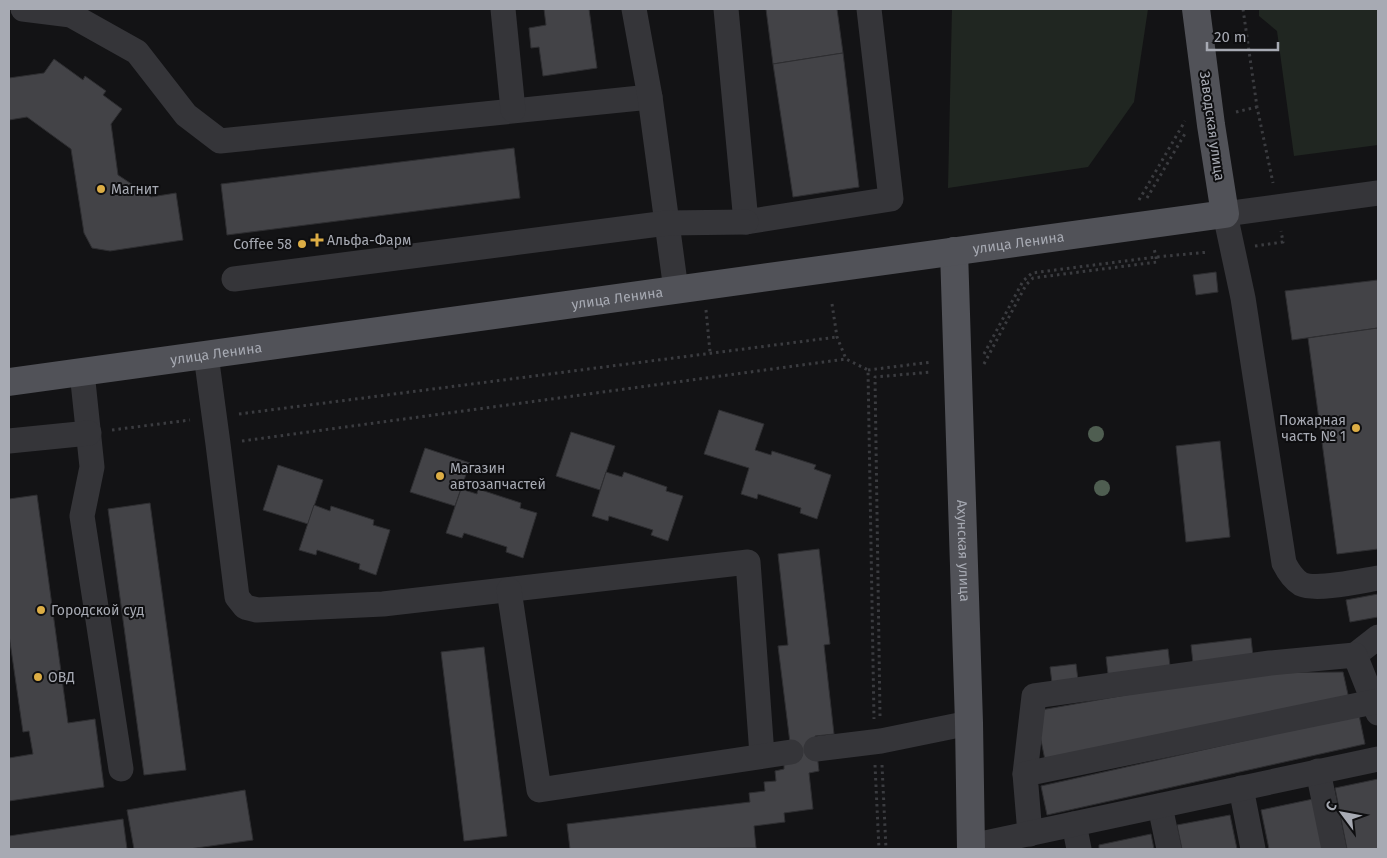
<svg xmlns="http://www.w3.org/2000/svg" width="1387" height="858" font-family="'Fira Sans',sans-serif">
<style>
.green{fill:#202621}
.building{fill:#434347;stroke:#2e2e31}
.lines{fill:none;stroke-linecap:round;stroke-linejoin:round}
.path{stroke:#3b3c40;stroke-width:3;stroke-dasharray:2.5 4;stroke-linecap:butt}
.minor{stroke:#353539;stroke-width:25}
.major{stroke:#515258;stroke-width:28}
.tree{fill:#4f5e51}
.poi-dot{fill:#dcad45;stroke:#0e0e10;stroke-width:2}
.labels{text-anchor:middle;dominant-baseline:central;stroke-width:4;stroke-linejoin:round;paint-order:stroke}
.street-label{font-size:14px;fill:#a7aab3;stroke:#0e0e10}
.poi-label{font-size:14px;fill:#a7aab3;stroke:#0e0e10;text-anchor:start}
</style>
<rect width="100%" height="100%" fill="#131315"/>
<!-- green -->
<g class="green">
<polygon points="952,9 1148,9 1134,102 1088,167 948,188"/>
<polygon points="1259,9 1378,9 1378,145 1294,156 1277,31 1259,16"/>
</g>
<!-- building -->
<g class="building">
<polygon points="544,9 589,9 597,68 543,76 539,47 531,48 529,28 546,25"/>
<polygon points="766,9 837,9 843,53 773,64"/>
<polygon points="843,53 859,187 793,197 773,64"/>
<polygon points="54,59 83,80 85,76 106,91 103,95 122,109 111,124 118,175 151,197 176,193 183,240 110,251 92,248 84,233 71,149 27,117 9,120 9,78 44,73"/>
<polygon points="514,148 520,198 227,235 221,184"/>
<polygon points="1216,272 1218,292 1196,295 1193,275"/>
<polygon points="1378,280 1378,328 1292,340 1285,291"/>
<polygon points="1378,328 1378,549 1337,554 1308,338"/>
<polygon points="719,410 764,424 755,450 771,455 772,451 816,465 814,469 831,475 817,519 800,513 801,508 758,494 757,499 741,494 749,468 704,454"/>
<polygon points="571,432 615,446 600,490 556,476"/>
<polygon points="1220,441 1230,537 1186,542 1176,446"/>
<polygon points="425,448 470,463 455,506 410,492"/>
<polygon points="278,465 323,480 308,524 263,510"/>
<polygon points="606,472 622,477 624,472 667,487 666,491 683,496 668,541 651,535 653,530 609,516 608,521 592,516"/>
<polygon points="461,489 477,494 478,489 521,503 520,508 537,513 523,558 506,552 507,547 464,533 462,538 446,533"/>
<polygon points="37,495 68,723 95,719 104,787 9,801 9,758 33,754 29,731 23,732 9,635 9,499"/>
<polygon points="150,503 186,770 144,775 108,509"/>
<polygon points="314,505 330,511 331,506 374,520 373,525 390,530 376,575 359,569 360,564 317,550 316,555 299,550"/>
<polygon points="819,549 830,644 824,645 834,734 815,736 819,771 809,773 813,809 784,813 785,822 754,826 756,848 570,849 567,824 750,802 749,793 765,791 764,782 776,781 775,771 784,769 784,760 792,759 778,646 788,645 778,554"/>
<polygon points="1378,594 1378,617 1350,622 1346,600"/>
<polygon points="1251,638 1253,656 1193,663 1191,645"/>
<polygon points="484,647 507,836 464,841 441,652"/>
<polygon points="1168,649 1170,666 1108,674 1106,657"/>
<polygon points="1076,664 1078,680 1052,683 1050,667"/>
<polygon points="1343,672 1349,699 1045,760 1035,711 1251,673"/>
<polygon points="1359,715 1365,744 1047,815 1041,786"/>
<polygon points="1378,779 1378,849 1347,849 1335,788"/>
<polygon points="245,790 253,840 189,849 134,849 127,810"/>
<polygon points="1313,799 1323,849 1269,849 1261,810"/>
<polygon points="1230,815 1237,849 1182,849 1177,825"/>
<polygon points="123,819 127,849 9,849 9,836"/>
<polygon points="1151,834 1154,849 1099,849 1099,845"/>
</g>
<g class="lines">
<!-- path -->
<g class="path">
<polyline points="1243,9 1257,107 1273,183"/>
<polyline points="1236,112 1257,107"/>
<polyline points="1147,198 1186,132"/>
<polyline points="1139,200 1185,121"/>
<polyline points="1255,246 1283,242 1281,231"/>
<polyline points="832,304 837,337 846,359 868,370 874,719"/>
<polyline points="706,310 710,352"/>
<polyline points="984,354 1023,281 1032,273 1156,257 1209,252"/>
<polyline points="984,364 1026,285 1033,278 1157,262 1154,248"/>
<polyline points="868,370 932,362"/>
<polyline points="239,414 837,337"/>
<polyline points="112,430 190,420"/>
<polyline points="242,441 846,359"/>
<polyline points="880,716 875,377 932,372"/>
<polyline points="875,765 879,849"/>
<polyline points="882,765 886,849"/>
</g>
<!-- minor -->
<g class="minor">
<polyline points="23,9 71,15 137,52 186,115 220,141 650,97"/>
<polyline points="503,9 513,110"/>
<polyline points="634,9 650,97 676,290"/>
<polyline points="726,9 746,222 891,199 869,9"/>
<path d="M1378,193L1225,214L1243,298L1284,563C1288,571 1293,579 1301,584C1316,591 1360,581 1378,578"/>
<polyline points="234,279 667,223 746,222"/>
<polyline points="206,355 218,444 237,597 245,607 257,610 383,604 748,562 762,755"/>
<polyline points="82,372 92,467 82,516 121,769"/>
<polyline points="9,441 89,433"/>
<polyline points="509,590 539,790 791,752"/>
<polyline points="1355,655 1378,637"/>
<polyline points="816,749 881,741 969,723"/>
<polyline points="1318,771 1334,849"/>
<polyline points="1025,774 1034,696 1270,663 1355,655 1378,713"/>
<polyline points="1241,788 1253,849"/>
<polyline points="1160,806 1169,849"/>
<polyline points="1074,824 1079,849"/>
<polyline points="1030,834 1025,774 1378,701"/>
<polyline points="971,846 1378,759"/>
</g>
<!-- major -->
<g class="major">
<path id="s1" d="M954,251L969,723L971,849"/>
<path id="s2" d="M9,382L1225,214L1211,125L1196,9"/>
</g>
</g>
<!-- trees -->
<g class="tree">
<circle cx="1096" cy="434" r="8"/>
<circle cx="1102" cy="488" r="8"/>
</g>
<!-- markers -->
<g class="poi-dot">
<circle cx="101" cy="189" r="5"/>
<path d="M314.5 232.5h5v5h5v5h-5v5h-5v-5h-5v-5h5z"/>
<circle cx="302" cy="244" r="5"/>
<circle cx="1356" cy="428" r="5"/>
<circle cx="440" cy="476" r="5"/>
<circle cx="41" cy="610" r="5"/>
<circle cx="38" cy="677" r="5"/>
</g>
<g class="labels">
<!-- street labels -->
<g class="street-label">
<text transform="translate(1212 126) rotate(82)">Заводская улица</text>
<text stroke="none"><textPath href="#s2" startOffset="1019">улица Ленина</textPath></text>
<text stroke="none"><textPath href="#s2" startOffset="614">улица Ленина</textPath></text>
<text stroke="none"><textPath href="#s2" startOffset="209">улица Ленина</textPath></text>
<text stroke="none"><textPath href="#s1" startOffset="300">Ахунская улица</textPath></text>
</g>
<!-- poi labels -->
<g class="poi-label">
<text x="111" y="189">Магнит</text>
<text x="327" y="240">Альфа-Фарм</text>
<text x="292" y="244" text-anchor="end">Coffee 58</text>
<text x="1346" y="420" text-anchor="end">Пожарная<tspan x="1346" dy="16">часть № 1</tspan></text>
<text x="450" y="468">Магазин<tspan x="450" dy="16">автозапчастей</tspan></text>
<text x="51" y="610">Городской суд</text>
<text x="48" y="677">ОВД</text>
</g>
</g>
<!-- border -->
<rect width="1387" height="858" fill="none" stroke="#a7aab3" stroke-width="20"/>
<!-- north arrow -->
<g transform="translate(1342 813) rotate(302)" stroke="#0e0e10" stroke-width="4" paint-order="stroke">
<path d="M0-4L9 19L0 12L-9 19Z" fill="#a7aab3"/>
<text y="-8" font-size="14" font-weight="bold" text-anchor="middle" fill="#a7aab3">С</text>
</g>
<!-- scale -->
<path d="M1207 42v8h71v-8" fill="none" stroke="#a7aab3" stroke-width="2.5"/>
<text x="1214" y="42" font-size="15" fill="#a7aab3" stroke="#0e0e10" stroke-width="4" paint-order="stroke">20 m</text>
</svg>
